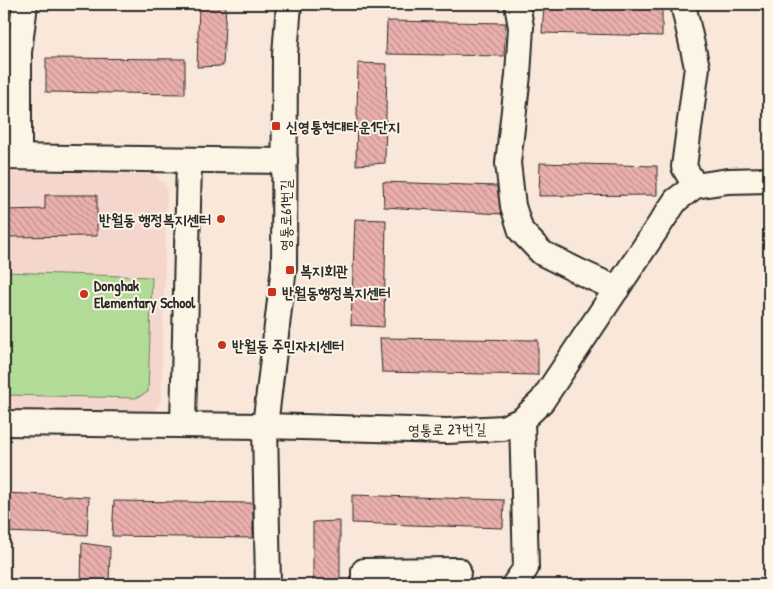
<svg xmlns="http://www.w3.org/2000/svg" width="773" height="589" font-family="'Patrick Hand','Poor Story',sans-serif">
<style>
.built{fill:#f5d6cc}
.garden{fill:#b2db97;stroke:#6e8361}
.building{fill:url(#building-back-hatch);stroke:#2b2b2b}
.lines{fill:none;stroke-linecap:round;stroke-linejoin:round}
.minor-casing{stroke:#2b2b2b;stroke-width:28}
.minor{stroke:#fcf5e5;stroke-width:24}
.poi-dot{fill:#c8321e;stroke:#fcf5e5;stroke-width:2}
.labels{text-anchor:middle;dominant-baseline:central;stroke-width:4;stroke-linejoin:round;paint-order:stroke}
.poi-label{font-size:15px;font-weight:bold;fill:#2b2b2b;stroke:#fcf5e5;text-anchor:start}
.street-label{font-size:15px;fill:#2b2b2b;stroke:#fcf5e5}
</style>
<defs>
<pattern id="building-back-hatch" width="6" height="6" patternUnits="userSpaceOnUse" patternTransform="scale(1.25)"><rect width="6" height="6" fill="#ebb0ad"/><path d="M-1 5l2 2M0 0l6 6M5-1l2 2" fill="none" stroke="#bf8f8d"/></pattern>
</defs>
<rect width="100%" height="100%" fill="#f9e7da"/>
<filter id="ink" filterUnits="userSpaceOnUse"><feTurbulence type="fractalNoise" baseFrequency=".02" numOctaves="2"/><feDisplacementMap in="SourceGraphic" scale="10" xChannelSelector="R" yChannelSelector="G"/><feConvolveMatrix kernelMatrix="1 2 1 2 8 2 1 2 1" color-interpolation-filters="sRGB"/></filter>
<g filter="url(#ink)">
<!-- built -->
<polygon class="built" points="4,172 154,174 167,187 161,401 152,413 4,411"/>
<!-- garden -->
<polygon class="garden" points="4,272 152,277 148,392 136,398 4,395"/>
<!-- building -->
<g class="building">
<polygon points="199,4 226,4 223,66 197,67"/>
<polygon points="544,6 662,8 662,36 542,33"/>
<polygon points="387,21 506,23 504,56 386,54"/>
<polygon points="46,58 185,59 185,94 46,92"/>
<polygon points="358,63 387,64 385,163 356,165"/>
<polygon points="540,163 657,166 657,195 539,196"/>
<polygon points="383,182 497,186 501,214 384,207"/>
<polygon points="45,195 97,195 97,236 4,237 4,210 45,209"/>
<polygon points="355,219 386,220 384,327 351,325"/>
<polygon points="380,338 538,340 538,375 382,372"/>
<polygon points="4,493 89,497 87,535 4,532"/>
<polygon points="352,495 504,500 503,528 352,523"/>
<polygon points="114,501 253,503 253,538 112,536"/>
<polygon points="340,521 340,585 313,585 313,522"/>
<polygon points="82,543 110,547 109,585 81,585"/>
</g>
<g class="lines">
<defs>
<g id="minor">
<polyline points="517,4 521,27 518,75 508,163 513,206 521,231 542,253 580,272 617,289"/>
<polyline points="683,4 697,67 684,167 695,186"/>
<polyline points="4,157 285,161"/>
<polyline points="19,157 19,52 25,4"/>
<polyline points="4,423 265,426 447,431 503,428 522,420 542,401 676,200 695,186 728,181 769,180"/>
<polyline points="183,425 189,160"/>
<polyline points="268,585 265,426 284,267 285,54 289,4"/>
<polyline points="364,585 364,571 458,570 457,585"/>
<polyline points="514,585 526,568 522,420"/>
</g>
</defs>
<!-- minor casing -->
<use href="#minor" class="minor-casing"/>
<!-- minor -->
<use href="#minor" class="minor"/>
</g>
</g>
<!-- markers -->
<g class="poi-dot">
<rect x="271" y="121" width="10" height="10" rx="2.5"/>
<circle cx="221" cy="219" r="5"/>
<rect x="285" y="265" width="10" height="10" rx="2.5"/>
<rect x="267" y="287" width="10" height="10" rx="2.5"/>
<circle cx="84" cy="294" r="5"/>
<circle cx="222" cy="345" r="5"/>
</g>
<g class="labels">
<!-- poi labels -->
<g class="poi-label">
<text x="286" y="126">신영통현대타운1단지</text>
<text x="211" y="219" text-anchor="end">반월동 행정복지센터</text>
<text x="300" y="270">복지회관</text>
<text x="94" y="285">Donghak<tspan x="94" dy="17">Elementary School</tspan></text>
<text x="282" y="292">반월동행정복지센터</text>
<text x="232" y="345">반월동 주민자치센터</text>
</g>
<!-- street labels -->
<g class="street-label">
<text transform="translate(285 215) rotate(-90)">영통로61번길</text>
<text transform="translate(447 429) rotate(-1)">영통로 27번길</text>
</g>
</g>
<!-- margin -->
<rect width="773" height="589" fill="none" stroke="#fcf5e5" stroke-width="20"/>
<rect x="10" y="10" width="753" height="569" fill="none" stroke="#2b2b2b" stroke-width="2" filter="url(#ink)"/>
</svg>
